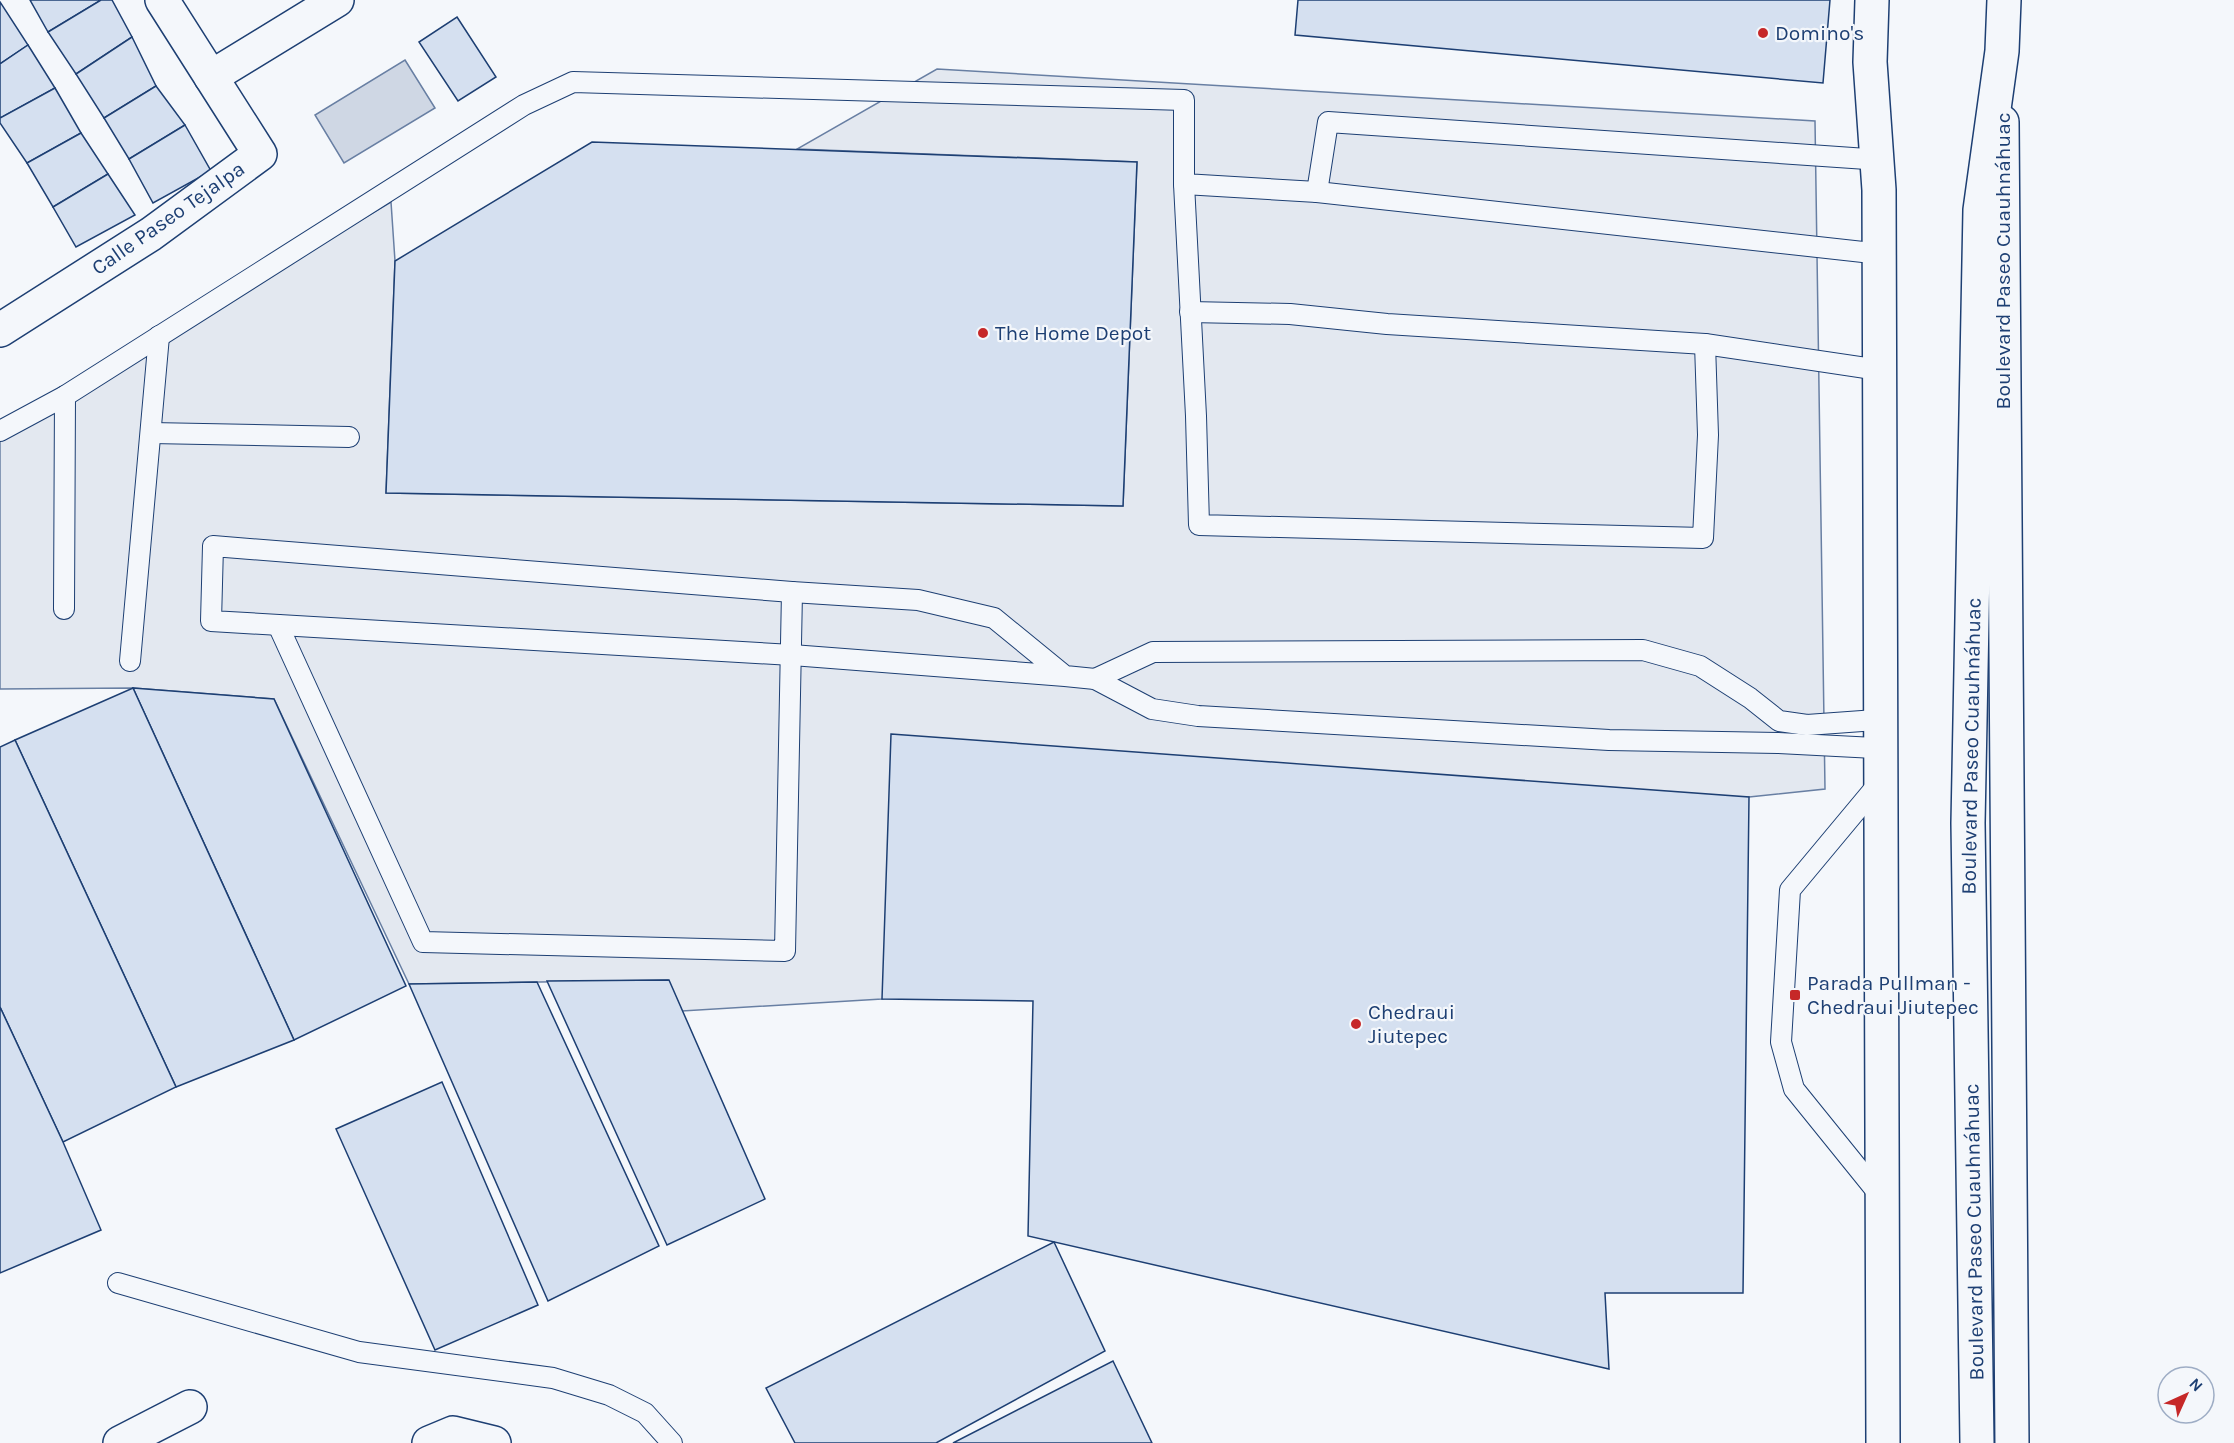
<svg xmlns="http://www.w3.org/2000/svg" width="2234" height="1443" font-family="Karla,sans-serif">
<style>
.parking{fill:#e3e8f0;stroke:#687fa3;stroke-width:1.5}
.water{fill:#cfd7e4;stroke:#687fa3;stroke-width:1.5}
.building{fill:#d5e0f0;stroke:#1d3f73;stroke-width:1.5}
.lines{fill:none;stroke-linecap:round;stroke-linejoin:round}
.service-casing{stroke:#1d3f73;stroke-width:22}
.minor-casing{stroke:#1d3f73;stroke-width:36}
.tertiary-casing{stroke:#1d3f73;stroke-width:36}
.primary-casing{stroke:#1d3f73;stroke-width:36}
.service{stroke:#f4f7fb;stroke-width:20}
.minor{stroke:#f4f7fb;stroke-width:33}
.tertiary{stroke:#f4f7fb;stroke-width:33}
.primary{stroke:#f4f7fb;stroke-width:33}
.poi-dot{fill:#c62828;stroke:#f4f7fb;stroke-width:2}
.labels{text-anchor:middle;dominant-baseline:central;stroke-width:4.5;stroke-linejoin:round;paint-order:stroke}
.poi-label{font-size:21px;fill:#1d3f73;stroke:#f4f7fb;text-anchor:start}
.street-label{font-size:21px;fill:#1d3f73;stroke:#f4f7fb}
</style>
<rect width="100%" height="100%" fill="#f4f7fb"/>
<!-- parking -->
<polygon class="parking" points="937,69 1815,121 1825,789 1749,797 882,999 682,1011 668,980 409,984 274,699 133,688 0,689 0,435 391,202 395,261 386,493 1123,506 1137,162 797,149"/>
<!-- water -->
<polygon class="water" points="405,60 435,108 344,163 315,115"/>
<!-- building -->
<g class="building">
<polygon points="30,0 101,0 48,32"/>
<polygon points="101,0 112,0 132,37 76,74 48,32"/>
<polygon points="1298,0 1830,0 1823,83 1295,35"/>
<polygon points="0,2 28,45 0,64"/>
<polygon points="457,17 496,77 458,101 419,42"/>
<polygon points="132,37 156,86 104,118 76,74"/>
<polygon points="28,45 55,88 0,118 0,64"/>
<polygon points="156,86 185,125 129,159 104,118"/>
<polygon points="55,88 81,133 27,163 0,123 0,118"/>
<polygon points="185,125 211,171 153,203 129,159"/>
<polygon points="81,133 108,174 53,207 27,163"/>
<polygon points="592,142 1137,162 1123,506 386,493 395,261"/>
<polygon points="108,174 135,215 76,247 53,207"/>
<polygon points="133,688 274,699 406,986 294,1040"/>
<polygon points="133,688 294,1040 176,1087 15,740"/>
<polygon points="891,734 1749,797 1743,1293 1605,1293 1609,1369 1028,1236 1033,1001 882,999"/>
<polygon points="15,740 176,1087 63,1142 0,1007 0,747"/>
<polygon points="669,980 765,1199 667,1245 547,981"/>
<polygon points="537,982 659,1246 548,1301 409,984"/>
<polygon points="0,1007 63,1142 101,1230 0,1273"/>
<polygon points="442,1082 538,1305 435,1350 336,1129"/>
<polygon points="1054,1242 1105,1351 936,1443 795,1443 766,1388"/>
<polygon points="1113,1361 1152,1443 953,1443"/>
</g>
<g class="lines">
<defs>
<g id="service">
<polyline points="1184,184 1196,416 1199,525 1703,538 1708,435 1705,344"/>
<polyline points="1317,192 1328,122 1867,159"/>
<polyline points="1190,312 1290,314 1387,324 1705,344 1866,368"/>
<polyline points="0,431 65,396 524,105 573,82 1184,100 1184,184 1317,192 1863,252"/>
<polyline points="151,433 349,437"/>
<polyline points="64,609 65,396"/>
<polyline points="278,625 423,942 785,951 792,592"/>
<polyline points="130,661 159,336"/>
<polyline points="1065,676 994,618 918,600 792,592 213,546 211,621 792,655 1065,676 1095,679 1152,709 1198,716 1609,740 1778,743 1875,748"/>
<polyline points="1095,679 1153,652 1643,650 1700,666 1750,698 1779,721 1807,725 1876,720"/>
<polyline points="1874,1188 1794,1089 1781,1042 1790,890 1875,788"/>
<polyline points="118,1283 359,1352 553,1378 609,1395 645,1413 672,1443"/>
</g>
<g id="minor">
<polyline points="211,77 337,0"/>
<polyline points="0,330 151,234 260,154 162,0"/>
<polyline points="120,1443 190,1407"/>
<polyline points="429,1443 453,1433 494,1443"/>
</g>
<polyline id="tertiary" points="2002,122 2012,1443"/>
<g id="primary">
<polyline points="1872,0 1870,62 1879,190 1883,1443"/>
<polyline points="1977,1443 1968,823 1980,210 2002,51 2004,0"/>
</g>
</defs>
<!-- service casing -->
<use href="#service" class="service-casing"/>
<!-- minor casing -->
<use href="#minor" class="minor-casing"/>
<!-- tertiary casing -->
<use href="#tertiary" class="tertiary-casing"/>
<!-- primary casing -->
<use href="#primary" class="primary-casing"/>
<!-- service -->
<use href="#service" class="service"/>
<!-- minor -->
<use href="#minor" class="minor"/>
<!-- tertiary -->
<use href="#tertiary" class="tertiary"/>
<!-- primary -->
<use href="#primary" class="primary"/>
</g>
<!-- markers -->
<g class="poi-dot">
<circle cx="1763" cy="33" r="6"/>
<circle cx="983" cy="333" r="6"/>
<rect x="1789" y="989" width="12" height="12" rx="3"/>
<circle cx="1356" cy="1024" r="6"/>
</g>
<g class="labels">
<!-- poi labels -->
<g class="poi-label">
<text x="1775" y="33">Domino's</text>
<text x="995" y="333">The Home Depot</text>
<text x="1807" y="983">Parada Pullman -<tspan x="1807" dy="24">Chedraui Jiutepec</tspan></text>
<text x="1368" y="1012">Chedraui<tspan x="1368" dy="24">Jiutepec</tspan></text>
</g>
<!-- street labels -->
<g class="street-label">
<text transform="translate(168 218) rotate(-35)">Calle Paseo Tejalpa</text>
<text transform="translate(2003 261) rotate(-90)">Boulevard Paseo Cuauhnáhuac</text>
<text transform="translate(1971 746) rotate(-89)">Boulevard Paseo Cuauhnáhuac</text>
<text transform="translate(1974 1232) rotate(-91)">Boulevard Paseo Cuauhnáhuac</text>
</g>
</g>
<!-- north arrow -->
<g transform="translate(2186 1395) rotate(45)"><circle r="28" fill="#f4f7fb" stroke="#9eadc5" stroke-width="1.5"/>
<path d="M0-4.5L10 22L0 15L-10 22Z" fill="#c62828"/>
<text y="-9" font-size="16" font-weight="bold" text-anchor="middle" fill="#1d3f73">N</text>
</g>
</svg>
